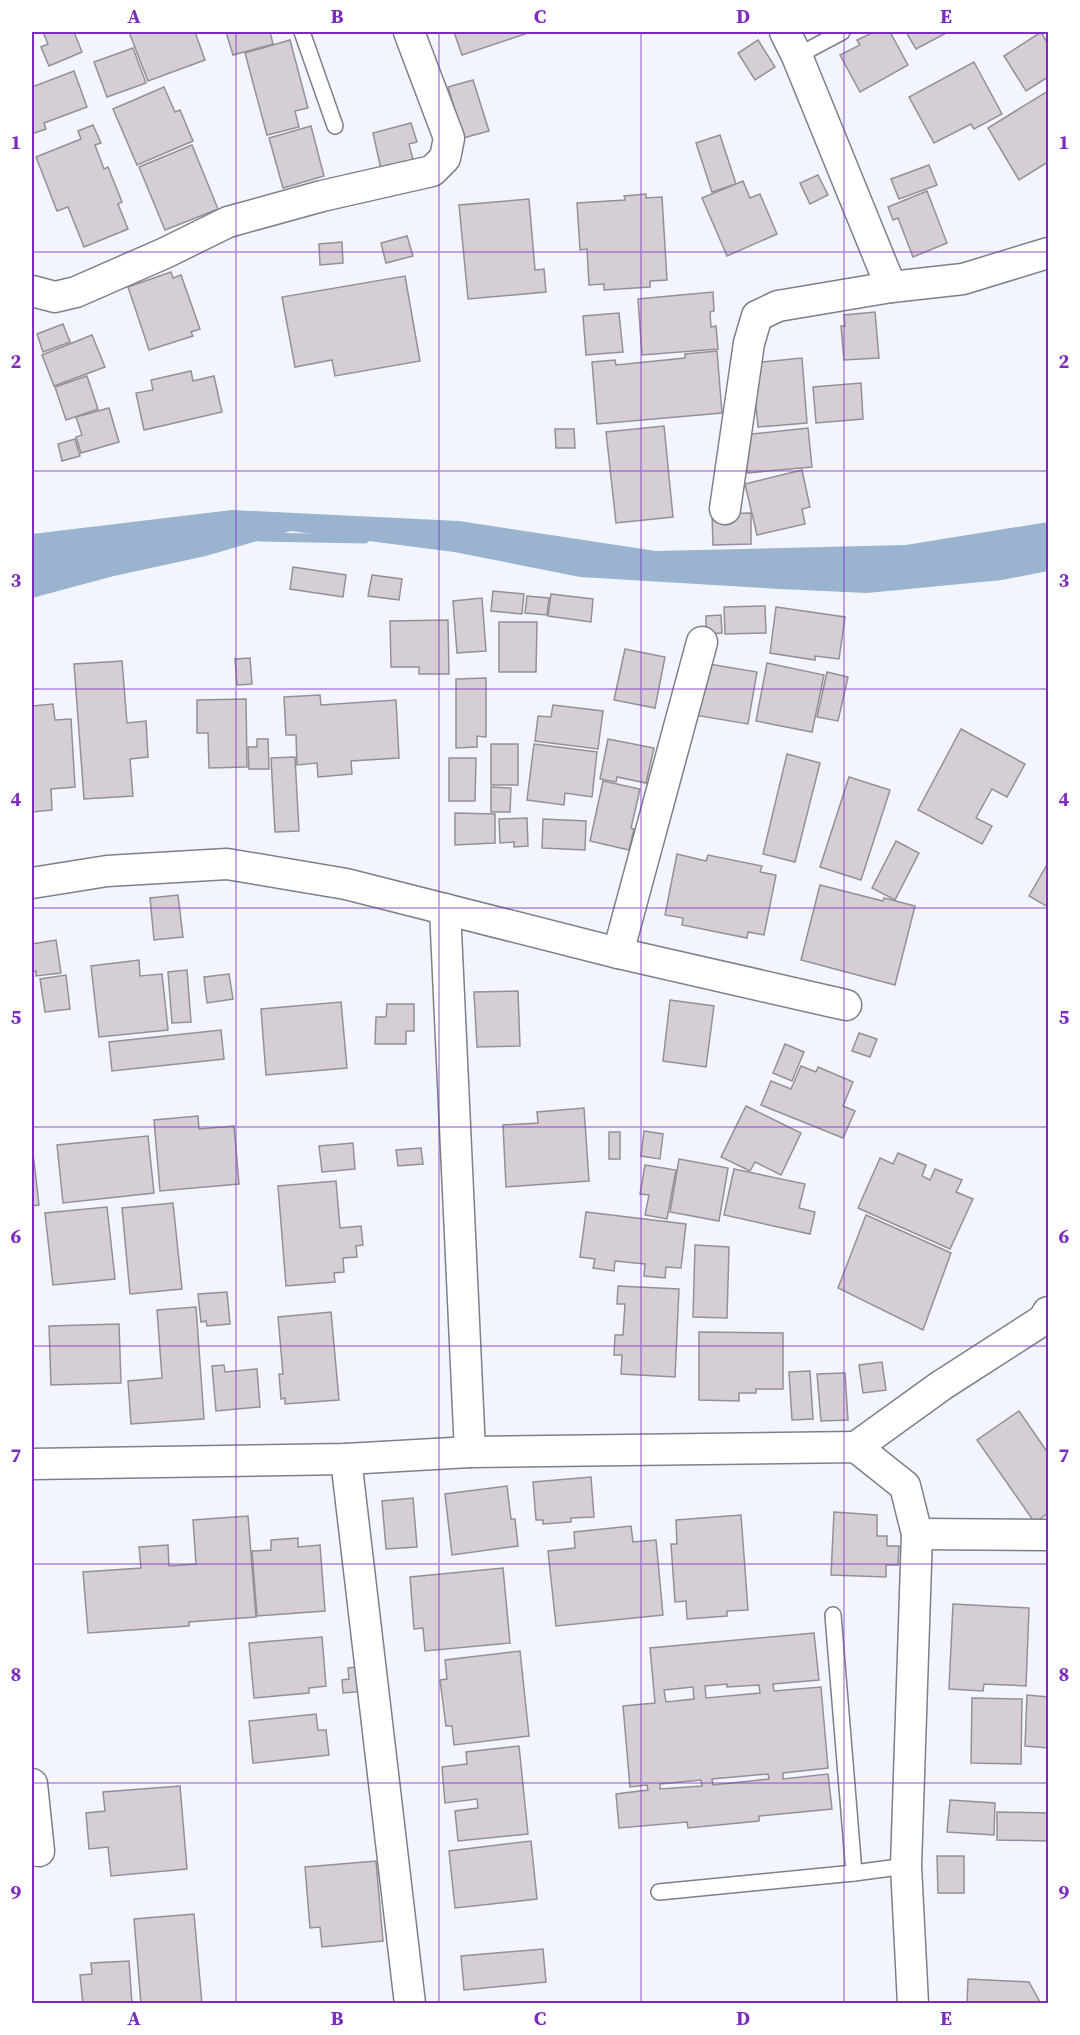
<svg xmlns="http://www.w3.org/2000/svg" width="1080" height="2035" font-family="'Source Serif 4',serif">
<style>
.water{fill:#9ab4d0}
.lines{fill:none;stroke-linecap:round;stroke-linejoin:round}
.stream{stroke:#9ab4d0;stroke-width:9}
.building{fill:#d6ced5;stroke:#978f96;stroke-width:1.5;fill-rule:evenodd}
.lane-casing{stroke:#7d8088;stroke-width:18}
.street-casing{stroke:#7d8088;stroke-width:33}
.lane{stroke:#fff;stroke-width:15}
.street{stroke:#fff;stroke-width:30}
.grid{fill:none;stroke:#7b2cbf;stroke-width:1.5;stroke-opacity:0.55}
.neatline{fill:none;stroke:#7b2cbf;stroke-width:2}
.grid-label{font-size:20px;text-anchor:middle;font-weight:bold;fill:#7b2cbf}
</style>
<rect width="100%" height="100%" fill="#f2f5fe"/>
<!-- water -->
<polygon class="water" points="232,510 459,521 656,551 906,545 1048,522 1048,571 1002,580 867,593 780,589 580,577 454,552 291,531 206,556 114,576 32,598 32,534"/>
<g class="lines">
<!-- stream -->
<polyline class="stream" points="259,537 365,539"/>
</g>
<!-- building -->
<g class="building">
<polygon points="43,32 74,32 82,52 49,66 41,47 48,44"/>
<polygon points="129,32 195,32 205,60 148,81"/>
<polygon points="226,32 270,32 273,44 233,55"/>
<polygon points="454,32 528,32 528,33 462,55"/>
<polygon points="874,32 890,32 908,65 860,92 840,55 860,45 857,40"/>
<polygon points="906,32 948,32 916,49"/>
<polygon points="1041,32 1048,44 1048,77 1026,91 1004,56"/>
<polygon points="290,40 308,108 295,111 299,127 267,135 245,53"/>
<polygon points="758,40 775,67 755,80 738,53"/>
<polygon points="133,48 146,83 107,97 94,62"/>
<polygon points="974,62 1002,114 974,129 971,124 934,143 909,97"/>
<polygon points="74,71 87,107 44,123 46,129 32,134 32,87"/>
<polygon points="473,80 489,131 463,138 448,87"/>
<polygon points="164,87 175,112 180,110 193,141 137,165 113,109"/>
<polygon points="1048,91 1048,162 1019,180 988,128"/>
<polygon points="411,123 417,142 409,144 413,160 381,169 373,133"/>
<polygon points="93,125 101,143 95,145 104,169 108,167 122,202 118,204 128,229 84,247 68,207 57,211 36,157 81,139 78,131"/>
<polygon points="311,126 324,176 283,188 269,138"/>
<polygon points="720,135 736,184 712,192 696,143"/>
<polygon points="192,145 218,209 165,230 139,167"/>
<polygon points="929,165 937,185 899,199 891,179"/>
<polygon points="818,175 828,195 810,204 800,183"/>
<polygon points="743,181 750,198 760,194 777,234 727,256 702,198"/>
<polygon points="927,191 947,243 913,257 898,218 893,220 888,207"/>
<polygon points="646,194 646,198 662,197 667,280 650,281 650,287 604,290 604,284 589,285 587,249 580,250 577,203 625,200 624,196"/>
<polygon points="529,199 535,270 544,269 546,292 468,299 459,205"/>
<polygon points="407,236 413,256 386,263 381,243"/>
<polygon points="342,242 343,263 320,265 319,244"/>
<polygon points="171,272 173,278 181,275 200,329 191,332 193,336 149,350 128,287"/>
<polygon points="405,276 420,361 335,376 332,360 295,367 282,297"/>
<polygon points="713,292 714,311 710,312 711,327 716,326 718,349 642,355 638,299"/>
<polygon points="875,312 879,358 844,360 841,326 845,326 844,315"/>
<polygon points="619,313 623,352 586,355 583,316"/>
<polygon points="63,324 70,342 43,352 37,334"/>
<polygon points="92,335 105,367 54,386 42,355"/>
<polygon points="717,351 722,413 597,424 592,362 615,360 616,365 685,358 685,354"/>
<polygon points="802,358 807,423 758,427 752,363"/>
<polygon points="191,371 193,381 214,376 222,412 144,430 136,393 153,390 151,380"/>
<polygon points="87,376 98,409 66,420 55,387"/>
<polygon points="861,383 863,419 816,423 813,387"/>
<polygon points="109,408 119,442 81,453 76,437 82,435 76,417"/>
<polygon points="664,426 673,517 616,523 606,432"/>
<polygon points="808,428 812,467 747,473 743,435"/>
<polygon points="555,429 574,429 575,448 556,448"/>
<polygon points="75,439 80,456 62,461 58,444"/>
<polygon points="802,470 810,507 802,509 805,524 757,535 745,484"/>
<polygon points="751,513 751,544 713,545 712,514"/>
<polygon points="293,567 346,575 343,597 290,589"/>
<polygon points="372,575 402,579 399,600 368,596"/>
<polygon points="493,591 524,594 522,614 491,611"/>
<polygon points="551,594 593,599 591,622 548,616"/>
<polygon points="527,596 549,598 547,615 525,613"/>
<polygon points="482,598 486,651 457,653 453,601"/>
<polygon points="765,606 766,633 725,634 724,607"/>
<polygon points="776,607 845,617 839,659 815,656 815,660 770,653"/>
<polygon points="721,615 722,633 706,634 706,616"/>
<polygon points="448,620 449,674 419,674 419,667 391,667 390,621"/>
<polygon points="499,622 537,622 536,672 499,672"/>
<polygon points="625,649 665,657 655,708 614,700"/>
<polygon points="250,658 252,684 237,685 235,659"/>
<polygon points="122,661 127,723 146,721 148,757 130,759 133,796 84,799 74,664"/>
<polygon points="703,663 757,672 748,724 694,715"/>
<polygon points="767,663 824,675 812,732 756,721"/>
<polygon points="827,672 848,677 838,721 817,717"/>
<polygon points="486,678 486,737 477,736 477,747 456,748 456,679"/>
<polygon points="320,695 321,705 396,700 399,758 351,761 352,774 318,777 317,763 297,765 296,735 286,735 284,697"/>
<polygon points="246,699 247,767 209,768 208,733 197,733 197,700"/>
<polygon points="53,704 55,720 71,719 75,787 51,789 52,810 32,812 32,706"/>
<polygon points="553,705 603,711 598,749 535,741 538,716 551,717"/>
<polygon points="961,729 1025,764 1007,797 992,789 976,818 992,826 982,844 918,810"/>
<polygon points="257,739 268,739 269,769 249,769 248,747 257,747"/>
<polygon points="608,739 654,748 646,783 617,777 616,782 600,779"/>
<rect x="491" y="744" width="27" height="41"/>
<polygon points="534,744 597,752 592,797 565,793 564,805 527,800"/>
<polygon points="787,754 820,763 795,862 763,854"/>
<polygon points="295,757 299,831 275,832 271,758"/>
<polygon points="449,758 476,758 475,801 449,801"/>
<polygon points="849,777 890,790 861,880 820,867"/>
<polygon points="603,781 640,789 631,828 634,829 629,850 590,841"/>
<polygon points="491,787 511,788 510,812 491,812"/>
<polygon points="455,813 495,814 495,843 455,845"/>
<polygon points="527,818 528,846 514,847 514,842 500,843 499,819"/>
<polygon points="543,819 586,821 585,850 542,848"/>
<polygon points="896,841 919,853 895,900 872,888"/>
<polygon points="677,854 706,861 708,855 762,866 760,872 776,875 764,935 748,932 747,938 682,925 683,918 665,915"/>
<polygon points="1048,863 1048,907 1029,896"/>
<polygon points="820,885 883,901 884,898 915,906 895,985 801,960"/>
<polygon points="178,895 183,937 154,940 150,898"/>
<polygon points="56,940 61,973 36,976 36,971 32,972 32,944"/>
<polygon points="139,960 140,976 162,974 168,1030 99,1037 91,966"/>
<polygon points="187,970 191,1022 172,1023 168,972"/>
<polygon points="229,974 233,999 207,1003 204,977"/>
<polygon points="66,975 70,1009 45,1012 40,979"/>
<polygon points="518,991 520,1046 477,1047 474,992"/>
<polygon points="670,1000 714,1006 706,1067 663,1061"/>
<polygon points="341,1002 347,1068 266,1075 261,1009"/>
<polygon points="387,1004 414,1004 414,1031 406,1031 406,1044 375,1044 376,1017 386,1017"/>
<polygon points="221,1030 224,1059 112,1071 109,1042"/>
<polygon points="859,1033 877,1039 870,1057 852,1051"/>
<polygon points="785,1044 804,1052 792,1081 773,1073"/>
<polygon points="801,1066 816,1072 818,1067 853,1082 843,1106 855,1111 843,1138 761,1105 771,1081 791,1089"/>
<polygon points="746,1106 801,1133 781,1175 755,1162 750,1171 721,1157"/>
<polygon points="584,1108 589,1181 506,1187 503,1125 538,1123 537,1112"/>
<polygon points="198,1116 199,1129 234,1126 239,1184 160,1191 154,1120"/>
<polygon points="644,1131 663,1134 660,1159 641,1156"/>
<rect x="609" y="1132" width="11" height="27"/>
<polygon points="148,1136 154,1193 63,1203 57,1145"/>
<polygon points="353,1143 355,1169 322,1172 319,1146"/>
<polygon points="32,1144 39,1205 32,1206"/>
<polygon points="421,1148 423,1164 398,1166 396,1150"/>
<polygon points="898,1153 926,1165 922,1176 930,1180 935,1169 962,1180 956,1192 973,1199 950,1249 858,1208 880,1158 893,1164"/>
<polygon points="679,1159 728,1168 719,1221 670,1212"/>
<polygon points="645,1165 676,1170 667,1219 645,1215 649,1195 640,1194"/>
<polygon points="734,1169 805,1184 799,1208 815,1212 810,1234 724,1215"/>
<polygon points="336,1181 340,1228 361,1226 363,1245 356,1246 357,1257 343,1258 344,1272 334,1273 335,1282 286,1286 278,1186"/>
<polygon points="173,1203 182,1289 130,1294 122,1208"/>
<polygon points="107,1207 115,1279 53,1285 45,1213"/>
<polygon points="586,1212 686,1224 681,1268 666,1267 665,1278 644,1276 645,1264 615,1261 614,1271 593,1268 595,1259 580,1257"/>
<polygon points="866,1215 951,1253 923,1330 838,1288"/>
<polygon points="695,1245 729,1247 727,1318 693,1317"/>
<polygon points="618,1286 679,1289 675,1377 621,1374 622,1355 614,1355 615,1335 623,1335 625,1304 617,1304"/>
<polygon points="227,1292 230,1324 207,1326 206,1321 201,1322 198,1294"/>
<polygon points="196,1307 204,1419 131,1424 128,1381 162,1378 157,1310"/>
<polygon points="331,1312 339,1400 285,1404 285,1398 281,1399 279,1374 283,1374 278,1317"/>
<polygon points="119,1324 121,1383 51,1385 49,1326"/>
<polygon points="699,1332 783,1333 783,1389 756,1389 756,1393 739,1393 739,1401 699,1400"/>
<polygon points="882,1362 886,1390 863,1393 859,1365"/>
<polygon points="224,1365 225,1372 257,1369 260,1407 216,1411 212,1366"/>
<polygon points="810,1371 813,1419 792,1420 789,1372"/>
<polygon points="845,1373 848,1420 821,1421 817,1374"/>
<polygon points="1019,1411 1048,1453 1048,1513 1035,1523 977,1440"/>
<polygon points="591,1477 594,1517 571,1518 571,1522 543,1524 543,1520 536,1520 533,1482"/>
<polygon points="507,1486 511,1519 515,1519 518,1546 452,1555 445,1494"/>
<polygon points="413,1498 417,1547 386,1549 382,1501"/>
<polygon points="834,1512 877,1515 877,1536 887,1536 887,1546 899,1546 898,1565 886,1565 886,1577 831,1575"/>
<polygon points="741,1515 748,1610 727,1611 727,1616 687,1619 686,1601 675,1602 671,1544 677,1544 676,1520"/>
<polygon points="248,1516 256,1617 189,1622 189,1626 88,1633 83,1572 141,1568 139,1547 168,1545 169,1566 196,1564 193,1520"/>
<polygon points="631,1526 633,1542 656,1540 663,1615 556,1626 548,1551 575,1548 574,1532"/>
<polygon points="298,1538 298,1547 320,1545 325,1611 257,1616 252,1551 271,1550 271,1540"/>
<polygon points="503,1568 510,1643 425,1651 423,1628 414,1629 410,1577"/>
<polygon points="953,1604 1029,1608 1026,1686 984,1684 983,1691 949,1689"/>
<path d="M814,1633L819,1680L773,1684L774,1691L821,1687L828,1768L783,1773V1779L828,1774L832,1809L759,1816V1821L688,1828L687,1822L619,1828L616,1794L648,1790L647,1785L630,1787L623,1706L655,1703L650,1648ZM727,1684V1687L759,1685L760,1693L706,1698L705,1686ZM693,1687L694,1699L666,1702L664,1690ZM768,1774L769,1779L713,1785L712,1779ZM701,1780L702,1786L660,1789V1784Z"/>
<polygon points="322,1637 326,1686 309,1688 309,1693 254,1698 249,1643"/>
<polygon points="520,1651 529,1736 454,1745 452,1726 446,1726 440,1680 447,1679 445,1660"/>
<polygon points="365,1666 367,1691 343,1693 342,1680 349,1679 348,1668"/>
<polygon points="1027,1695 1048,1697 1048,1748 1025,1746"/>
<polygon points="972,1698 1022,1699 1021,1764 971,1763"/>
<polygon points="316,1714 318,1730 326,1730 329,1755 253,1763 249,1721"/>
<polygon points="519,1746 528,1834 458,1841 455,1811 478,1808 477,1799 445,1803 442,1767 467,1764 466,1752"/>
<polygon points="180,1786 187,1869 111,1876 108,1847 89,1849 86,1813 105,1811 103,1792"/>
<polygon points="950,1800 995,1803 994,1835 947,1832"/>
<polygon points="997,1812 1048,1813 1048,1841 997,1840"/>
<polygon points="531,1841 537,1899 455,1908 449,1851"/>
<polygon points="937,1856 964,1856 964,1893 938,1893"/>
<polygon points="376,1861 383,1941 322,1947 320,1927 310,1928 305,1867"/>
<polygon points="194,1914 202,2004 141,2004 134,1919"/>
<polygon points="543,1949 546,1982 464,1990 461,1956"/>
<polygon points="129,1961 132,2004 83,2004 80,1975 92,1974 91,1963"/>
<polygon points="968,1979 1029,1982 1041,2004 967,2004"/>
</g>
<g class="lines">
<defs>
<g id="lane">
<polyline points="302,32 335,126"/>
<polyline points="797,56 842,32"/>
<polyline points="833,1615 854,1873"/>
<polyline points="659,1892 854,1873 906,1866"/>
</g>
<g id="street">
<polyline points="785,32 797,56 891,287 963,279 1048,253"/>
<polyline points="32,291 55,297 76,292 165,253 228,222 322,196 432,171 445,158 449,138 409,32"/>
<polyline points="725,509 749,343 757,316 778,306 891,287"/>
<polyline points="32,883 107,871 227,864 346,884 618,953 846,1005"/>
<polyline points="445,909 470,1452"/>
<polyline points="618,953 702,642"/>
<polyline points="856,1447 942,1385 1043,1320 1048,1312"/>
<polyline points="346,1459 410,2004"/>
<polyline points="32,1464 346,1459 470,1452 856,1447 905,1486 917,1534 906,1866 913,2004"/>
<polyline points="917,1534 1048,1535"/>
<polyline points="32,1784 39,1851"/>
</g>
</defs>
<!-- lane casing -->
<use href="#lane" class="lane-casing"/>
<!-- street casing -->
<use href="#street" class="street-casing"/>
<!-- lane -->
<use href="#lane" class="lane"/>
<!-- street -->
<use href="#street" class="street"/>
</g>
<!-- grid -->
<path class="grid" d="M236,32V2004M439,32V2004M641,32V2004M844,32V2004M32,252H1048M32,471H1048M32,689H1048M32,908H1048M32,1127H1048M32,1346H1048M32,1564H1048M32,1783H1048"/>
<!-- border -->
<rect width="1080" height="2035" fill="none" stroke="#ffffff" stroke-width="66"/>
<rect x="33" y="33" width="1014" height="1969" class="neatline"/>
<g class="grid-label">
<text x="134" y="23">A</text>
<text x="337" y="23">B</text>
<text x="540" y="23">C</text>
<text x="743" y="23">D</text>
<text x="946" y="23">E</text>
<text x="16" y="149">1</text>
<text x="1064" y="149">1</text>
<text x="16" y="368">2</text>
<text x="1064" y="368">2</text>
<text x="16" y="587">3</text>
<text x="1064" y="587">3</text>
<text x="16" y="806">4</text>
<text x="1064" y="806">4</text>
<text x="16" y="1024">5</text>
<text x="1064" y="1024">5</text>
<text x="16" y="1243">6</text>
<text x="1064" y="1243">6</text>
<text x="16" y="1462">7</text>
<text x="1064" y="1462">7</text>
<text x="16" y="1681">8</text>
<text x="1064" y="1681">8</text>
<text x="16" y="1899">9</text>
<text x="1064" y="1899">9</text>
<text x="134" y="2025">A</text>
<text x="337" y="2025">B</text>
<text x="540" y="2025">C</text>
<text x="743" y="2025">D</text>
<text x="946" y="2025">E</text>
</g>
</svg>
